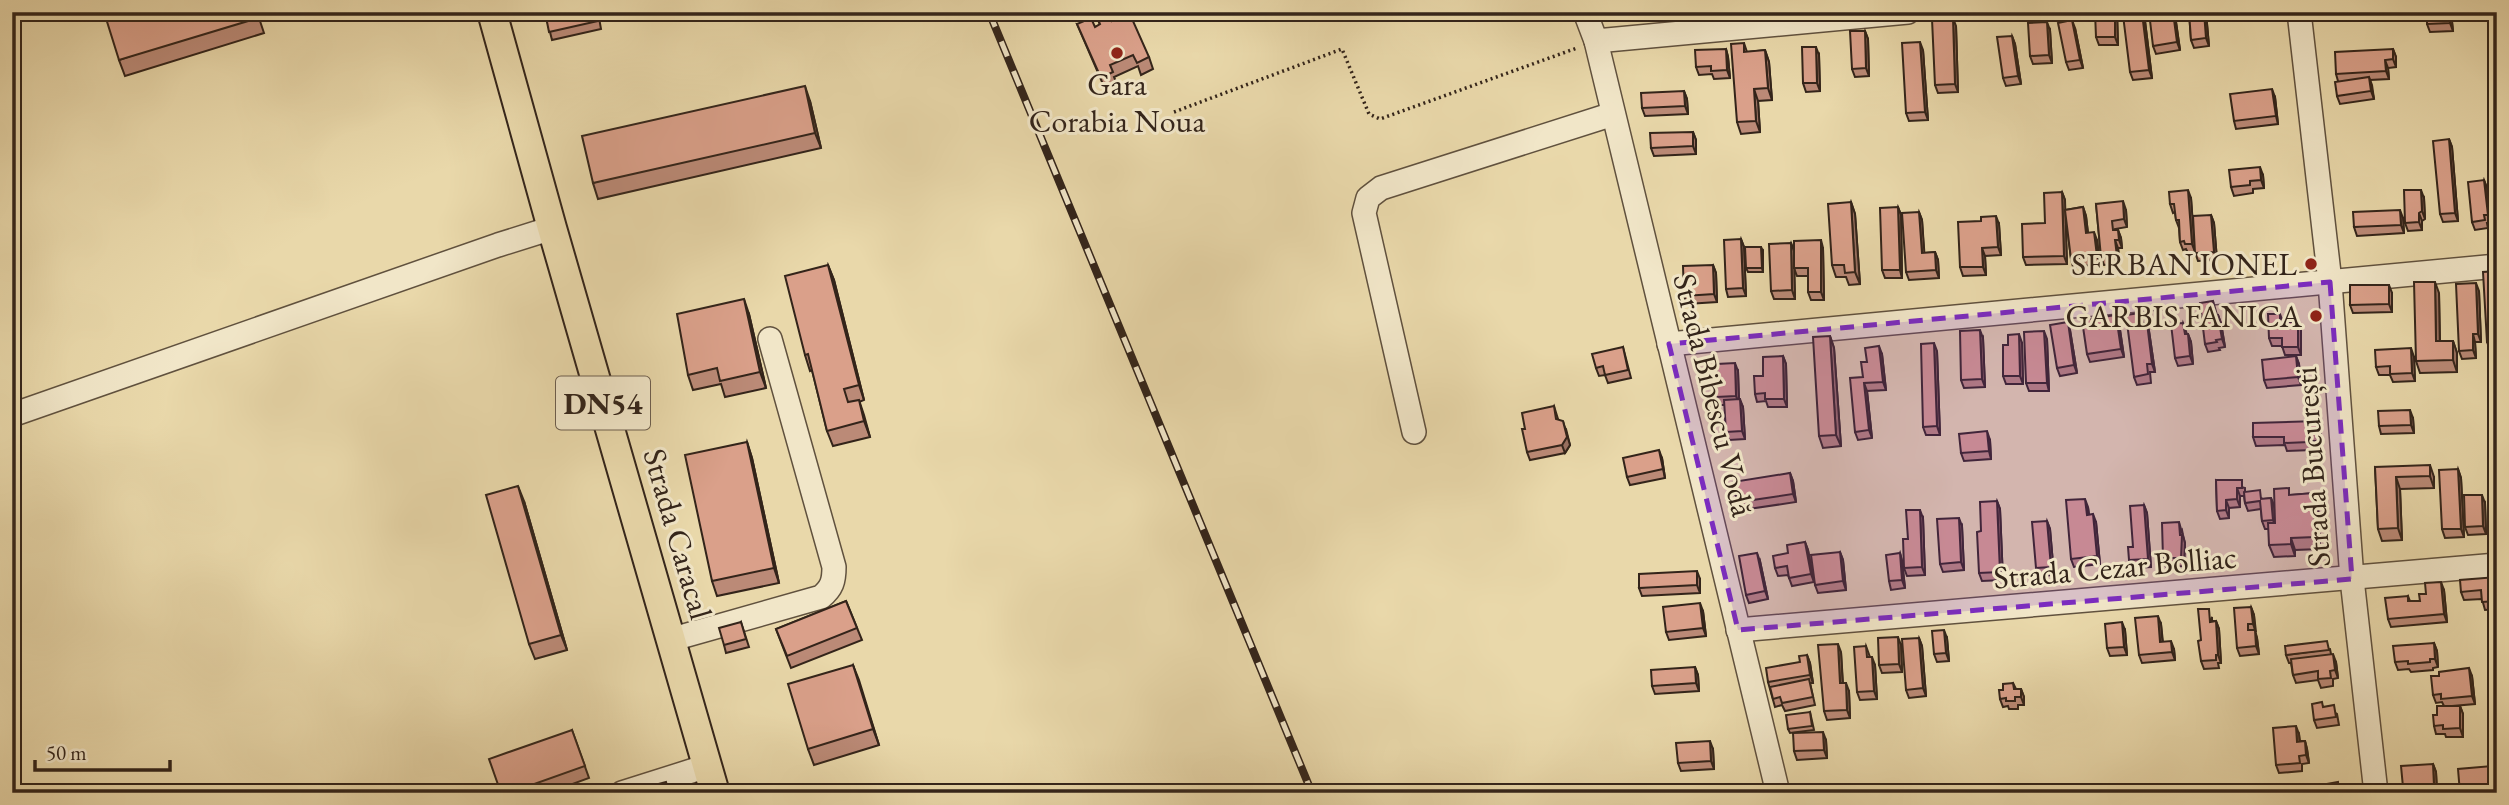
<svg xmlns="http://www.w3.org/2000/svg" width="2509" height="805" font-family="'EB Garamond',serif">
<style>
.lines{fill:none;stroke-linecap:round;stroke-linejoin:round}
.minor-casing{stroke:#60513e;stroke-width:26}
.major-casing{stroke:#33241a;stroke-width:32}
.path{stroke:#33241a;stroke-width:3.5;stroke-dasharray:2 3.5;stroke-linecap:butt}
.minor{stroke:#f1e6c8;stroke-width:23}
.major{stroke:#e9d8aa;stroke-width:28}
.rail-casing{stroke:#33241a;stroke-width:8}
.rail{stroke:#f1e6c8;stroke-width:5;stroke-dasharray:16;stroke-linecap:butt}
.wall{fill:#bb8a77;stroke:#33241a;stroke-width:2}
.shaded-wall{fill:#997061;stroke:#33241a;stroke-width:2}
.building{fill:#daa08a;stroke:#33241a;stroke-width:2}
.marked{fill:#7b2cbf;fill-opacity:0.2;stroke:#7b2cbf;stroke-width:5;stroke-dasharray:14 9;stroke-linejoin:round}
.poi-dot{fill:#8f2418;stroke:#f1e6c8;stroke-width:2.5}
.labels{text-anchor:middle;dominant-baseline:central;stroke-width:6;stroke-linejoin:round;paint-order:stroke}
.shield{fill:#f1e6c8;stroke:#6c5e4e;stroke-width:2}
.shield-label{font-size:30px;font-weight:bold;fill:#33241a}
.poi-label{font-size:32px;fill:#33241a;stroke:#f1e6c8;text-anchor:end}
.street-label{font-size:32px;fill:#33241a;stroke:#f1e6c8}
</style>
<rect width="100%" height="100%" fill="#e9d8aa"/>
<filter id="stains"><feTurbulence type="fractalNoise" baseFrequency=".00286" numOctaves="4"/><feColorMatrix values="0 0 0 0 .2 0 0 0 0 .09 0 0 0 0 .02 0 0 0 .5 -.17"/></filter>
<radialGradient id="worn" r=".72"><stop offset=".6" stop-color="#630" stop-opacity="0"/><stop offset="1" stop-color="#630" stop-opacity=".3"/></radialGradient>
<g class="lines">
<defs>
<g id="minor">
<polyline points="1585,12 1596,41 1778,793"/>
<polyline points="2299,12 2330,282 2352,579 2376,793"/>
<polyline points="1596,41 1908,12"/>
<polyline points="1669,344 2497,266"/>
<polyline points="12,415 498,245 552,228"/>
<polyline points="1414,432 1364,213 1368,198 1381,188 1613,114"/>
<polyline points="1738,630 2497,565"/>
<path d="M673,639L821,597C832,588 834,581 834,567L770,339"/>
<polyline points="622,793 707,766"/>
</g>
<polyline id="major" points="492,12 552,228 715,793"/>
</defs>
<!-- minor casing -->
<use href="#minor" class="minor-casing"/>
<!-- major casing -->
<use href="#major" class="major-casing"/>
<!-- path -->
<polyline class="path" points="1174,112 1342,49 1369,114 1380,119 1577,48"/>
<!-- minor -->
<use href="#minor" class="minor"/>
<!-- major -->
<use href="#major" class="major"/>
<defs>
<polyline id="rail" points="989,12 1312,793"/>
</defs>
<!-- rail casing -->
<use href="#rail" class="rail-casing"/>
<!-- rail -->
<use href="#rail" class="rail"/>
</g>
<!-- wall -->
<g class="wall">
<polygon points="257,12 264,33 125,76 119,60"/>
<polygon points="545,12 598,12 601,29 552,40"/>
<polygon points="1095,12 1112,21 1149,57 1153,69 1141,75 1138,66 1114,77 1117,84 1105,89 1077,24 1095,27 1100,25"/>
<polygon points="2117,12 2118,45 2099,45 2096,37"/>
<polygon points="2189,12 2206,12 2209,46 2194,48 2191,40"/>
<polygon points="2427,12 2451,12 2453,31 2430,32 2427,24"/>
<polygon points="2142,13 2145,21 2152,78 2133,80 2130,72"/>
<polygon points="2175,15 2180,50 2156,54 2153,46"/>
<polygon points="1956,26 1958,92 1938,93 1935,85"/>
<polygon points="2075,28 2083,68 2069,70 2066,62"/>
<polygon points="2050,30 2052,63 2033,64 2030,56"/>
<polygon points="1865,31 1868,39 1869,76 1855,77 1852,69"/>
<polygon points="2012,36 2015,44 2021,84 2006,86 2003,78"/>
<polygon points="1744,43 1747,52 1765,50 1769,62 1772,100 1758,101 1760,132 1741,134 1737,122"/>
<polygon points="1726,49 1728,57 1730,78 1714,79 1712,74 1699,75 1696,67"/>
<polygon points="2393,49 2396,57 2396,67 2388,68 2389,79 2370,80 2374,99 2340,104 2337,96 2338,81 2336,74"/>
<polygon points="1923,50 1928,120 1909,121 1906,113"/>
<polygon points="1819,55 1820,91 1806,92 1803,83"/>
<polygon points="1684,91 1687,99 1688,114 1645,116 1642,108"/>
<polygon points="2275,97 2278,124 2236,129 2234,121"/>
<polygon points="810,101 821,148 598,199 593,183"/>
<polygon points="1693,132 1696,140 1696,154 1654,156 1651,148"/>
<polygon points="2449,139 2452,147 2458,221 2443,222 2440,214"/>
<polygon points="2263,175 2264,188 2253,189 2253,193 2234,196 2231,187"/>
<polygon points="2484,180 2487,188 2491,223 2487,223 2488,228 2475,230 2472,222"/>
<polygon points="2062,192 2065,200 2065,210 2083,207 2086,216 2088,233 2097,240 2100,264 2073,267 2071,259 2065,210 2067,264 2026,265 2023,257 2045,223"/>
<polygon points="2191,198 2193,228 2211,215 2214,223 2217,260 2198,261 2195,252 2188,253 2186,249 2183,250 2180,242 2179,228 2176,220 2175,212 2173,213 2170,204"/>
<polygon points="2424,198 2425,219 2422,221 2422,230 2408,231 2405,223"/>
<polygon points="1851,202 1855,214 1860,284 1849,285 1846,277 1836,277 1832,265"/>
<polygon points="2096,204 2126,210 2127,227 2115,229 2115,230 2118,230 2121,238 2122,248 2118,248 2120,264 2104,265 2101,257"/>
<polygon points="1898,207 1901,215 1902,278 1885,278 1882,270"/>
<polygon points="1919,212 1922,220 1924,253 1935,252 1938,260 1939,278 1909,280 1906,272"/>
<polygon points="2403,218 2404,233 2357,236 2354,227"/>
<polygon points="1999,224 2001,255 1985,256 1986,275 1963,276 1960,267"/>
<polygon points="1741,239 1744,247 1746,296 1728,297 1726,289"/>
<polygon points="1791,243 1794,251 1823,248 1824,300 1811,300 1808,292 1808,276 1797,276 1794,268 1795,299 1774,299 1771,291"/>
<polygon points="1763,251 1763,272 1748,272 1746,268"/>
<polygon points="828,265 834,280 864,400 859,402 870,437 833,446 827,431 812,370 810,371 805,355"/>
<polygon points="1713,265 1716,273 1717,302 1687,304 1684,296"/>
<polygon points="2497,271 2497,349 2490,350 2487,342"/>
<polygon points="2479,291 2481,342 2475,342 2476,358 2462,359 2459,351"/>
<polygon points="2392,293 2392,312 2353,313 2350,305"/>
<polygon points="2439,293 2440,341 2453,341 2457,353 2457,372 2420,373 2416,361"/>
<polygon points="2213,301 2217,315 2218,315 2221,323 2225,347 2219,348 2220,350 2208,352 2205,344"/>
<polygon points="2140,313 2143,323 2147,323 2149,331 2155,372 2150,372 2151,383 2137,385 2134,377"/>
<polygon points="749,314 766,388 725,397 721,384 693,390 688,375"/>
<polygon points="2280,314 2283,322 2301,330 2301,355 2285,355 2282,346 2272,346 2269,338"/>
<polygon points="2116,315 2119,323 2124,357 2090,362 2087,354"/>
<polygon points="2183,323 2187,334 2188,334 2191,342 2193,364 2178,366 2175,358"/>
<polygon points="2070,330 2077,373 2060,376 2057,368"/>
<polygon points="1830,336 1834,348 1841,446 1823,448 1819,436"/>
<polygon points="1983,338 1985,387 1964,388 1961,380"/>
<polygon points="2047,339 2049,391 2029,391 2026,383"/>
<polygon points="2022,343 2023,384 2006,384 2003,376 2008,345"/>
<polygon points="1623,347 1631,378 1608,383 1605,375 1599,376 1596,368"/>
<polygon points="1937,351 1940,435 1926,435 1923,427"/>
<polygon points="1882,354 1886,390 1867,391 1872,438 1858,440 1855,432 1863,377 1867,362"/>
<polygon points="1783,356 1786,364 1787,407 1768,407 1766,401 1757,402 1755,394 1763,376"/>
<polygon points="2296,356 2299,364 2301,385 2267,388 2264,380"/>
<polygon points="2414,357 2415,381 2393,382 2390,375 2379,375 2376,367"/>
<polygon points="1738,371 1739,399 1743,407 1745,439 1729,440 1726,432 1725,405 1719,405 1716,397"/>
<polygon points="1554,406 1558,419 1566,429 1570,445 1565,453 1530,460 1527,452"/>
<polygon points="2413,418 2414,433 2381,434 2379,426"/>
<polygon points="2318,421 2321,429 2321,441 2312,441 2312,450 2287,451 2285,445 2256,446 2253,437"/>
<polygon points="1990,440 1991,459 1964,461 1961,453"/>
<polygon points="747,442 752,458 779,583 717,596 712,581"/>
<polygon points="1662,458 1665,478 1630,485 1627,477"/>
<polygon points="2375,467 2434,477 2434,488 2400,489 2402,540 2382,541 2378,529"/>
<polygon points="2458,469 2461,478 2464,537 2445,538 2442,529"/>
<polygon points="1790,473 1793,481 1796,502 1742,510 1735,494"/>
<polygon points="2216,480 2245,488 2245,492 2263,499 2271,498 2274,506 2275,523 2291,495 2314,493 2318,505 2320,549 2295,550 2295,556 2274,557 2269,545 2269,529 2265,529 2262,521 2261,509 2248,511 2245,503 2244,496 2240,496 2240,507 2229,508 2229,518 2220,519 2217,511"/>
<polygon points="524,501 567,650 535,659 529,644"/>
<polygon points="1997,501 2000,509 2003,580 1982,581 1979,573"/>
<polygon points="2485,503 2486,534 2468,535 2465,527"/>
<polygon points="2144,505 2147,513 2151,567 2132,568 2129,560"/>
<polygon points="2088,507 2089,515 2096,522 2100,564 2074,567 2071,559"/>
<polygon points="1923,518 1925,575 1907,576 1904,568 1908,539"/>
<polygon points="2047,521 2050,529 2054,575 2039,576 2036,568"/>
<polygon points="1962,526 1964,570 1943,572 1940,564"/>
<polygon points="2182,530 2183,535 2185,543 2184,566 2166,567 2163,558"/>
<polygon points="1805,542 1808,550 1814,582 1792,586 1788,575 1778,576 1775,568 1788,553"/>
<polygon points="1840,552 1843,560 1846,590 1818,593 1815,585"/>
<polygon points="1900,553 1902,561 1905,588 1891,590 1889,581"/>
<polygon points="1760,561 1768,599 1749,603 1746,595"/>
<polygon points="2497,577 2497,609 2485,610 2482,599 2464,600 2461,592"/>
<polygon points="1700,579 1700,593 1642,596 1639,588"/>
<polygon points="2444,590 2447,622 2391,627 2388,619 2408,596 2410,601 2420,601"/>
<polygon points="846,601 862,640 791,668 776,629"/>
<polygon points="2251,607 2254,615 2255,632 2257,638 2259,654 2240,656 2237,648"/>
<polygon points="1703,611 1706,636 1669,640 1666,632"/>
<polygon points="2212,617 2212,621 2216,621 2219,629 2221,663 2218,663 2219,668 2204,669 2201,661 2201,640"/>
<polygon points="741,622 749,647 726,653 724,645"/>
<polygon points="2161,624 2163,642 2174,649 2175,660 2142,663 2139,655"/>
<polygon points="2125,630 2127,655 2110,656 2107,648"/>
<polygon points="1919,638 1922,646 1926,696 1909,698 1906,690"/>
<polygon points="1947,638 1949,661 1937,662 1934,654"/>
<polygon points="2434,643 2437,651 2438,667 2433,668 2433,670 2411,672 2409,669 2398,670 2395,662"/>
<polygon points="1901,645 1902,672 1882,673 1879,665"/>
<polygon points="1866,646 1870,657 1875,665 1877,699 1860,700 1857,692"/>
<polygon points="2330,649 2331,654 2336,662 2338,678 2333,679 2333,686 2321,688 2318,680 2296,683 2293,675 2291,663 2289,663 2286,655"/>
<polygon points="1841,652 1843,683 1849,691 1850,718 1827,720 1824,711"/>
<polygon points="1807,655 1810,663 1813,683 1810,683 1815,705 1785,711 1782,705 1775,707 1768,682 1800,662"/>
<polygon points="853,665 879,745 814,765 808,749"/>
<polygon points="1695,667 1698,675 1699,691 1655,694 1652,686"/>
<polygon points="2472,676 2475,704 2452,706 2460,706 2463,714 2463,737 2446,737 2445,734 2436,734 2434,726 2437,715 2444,706 2442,702 2436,703 2433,695"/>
<polygon points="2013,683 2016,689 2021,689 2024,697 2024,705 2018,705 2018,709 2009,709 2008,706 2003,707 2000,699 2003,690"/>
<polygon points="2324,707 2337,714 2339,725 2317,728 2314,720"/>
<polygon points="1810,712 1814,730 1790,733 1788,729"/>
<polygon points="572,730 589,778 548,793 501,793"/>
<polygon points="2299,734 2300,741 2305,741 2307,749 2309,763 2302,764 2302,771 2279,773 2276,765"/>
<polygon points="1826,740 1827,758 1797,760 1794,751"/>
<polygon points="1713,749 1714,769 1681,771 1678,763"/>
<polygon points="2433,764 2436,772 2437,790 2454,793 2399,793 2404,792 2403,787"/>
</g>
<!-- shaded-wall -->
<g class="shaded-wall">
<polygon points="2115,12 2117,12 2118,45 2115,37"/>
<polygon points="2173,12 2174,12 2175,15 2180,50 2177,42"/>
<polygon points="2204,12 2206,13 2209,46 2206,38"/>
<polygon points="2449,12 2451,12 2453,31 2450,23"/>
<polygon points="2142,13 2145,21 2152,78 2149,70"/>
<polygon points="1953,18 1956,26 1958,92 1955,84"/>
<polygon points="2072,20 2075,28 2083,68 2080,60"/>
<polygon points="2047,22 2050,30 2052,63 2049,55"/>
<polygon points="1865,31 1868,39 1869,76 1866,68"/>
<polygon points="2012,36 2015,44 2021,84 2018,76"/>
<polygon points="1920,42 1923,50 1928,120 1925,112"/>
<polygon points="1816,47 1819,55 1820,91 1817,83"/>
<polygon points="1726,49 1728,57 1730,78 1727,70"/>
<polygon points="2393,49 2396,57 2396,67 2393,59"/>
<polygon points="1765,50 1769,62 1772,100 1768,88"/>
<polygon points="2385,60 2388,68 2389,79 2386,71"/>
<polygon points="2369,77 2372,85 2374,99 2371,91"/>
<polygon points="805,86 810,101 821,148 815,133"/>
<polygon points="1754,89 1758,101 1760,132 1756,121"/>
<polygon points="2272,89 2275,97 2278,124 2276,116"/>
<polygon points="1684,91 1687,99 1688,114 1685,106"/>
<polygon points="1693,132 1696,140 1696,154 1693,146"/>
<polygon points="2449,139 2452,147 2458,221 2455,213"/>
<polygon points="2260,167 2263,175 2264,188 2261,180"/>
<polygon points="2484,180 2487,188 2491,223 2488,215"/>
<polygon points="2188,190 2191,198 2195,252 2192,244"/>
<polygon points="2421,190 2424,198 2425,219 2422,211"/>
<polygon points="2062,192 2065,200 2067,264 2064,256"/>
<polygon points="2123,201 2126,210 2127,227 2124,219"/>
<polygon points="1851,202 1855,214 1860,284 1855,272"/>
<polygon points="1898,207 1901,215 1902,278 1900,270"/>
<polygon points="2083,207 2086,216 2089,242 2086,233"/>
<polygon points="2400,210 2403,218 2404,233 2401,225"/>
<polygon points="1919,212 1922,220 1925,261 1922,253"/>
<polygon points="2419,213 2422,221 2422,230 2419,222"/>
<polygon points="2211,215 2214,223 2217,260 2214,252"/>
<polygon points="1996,216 1999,224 2001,255 1998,247"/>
<polygon points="2118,230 2121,238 2122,248 2119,240"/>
<polygon points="2094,232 2097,240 2100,264 2097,256"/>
<polygon points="1741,239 1744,247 1746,296 1743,288"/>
<polygon points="1821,240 1823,248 1824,300 1821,292"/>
<polygon points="2115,240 2118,248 2120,264 2117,256"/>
<polygon points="1791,243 1794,251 1795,299 1792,290"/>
<polygon points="1761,247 1763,251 1763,272 1762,268"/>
<polygon points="1982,248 1985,256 1986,275 1983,267"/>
<polygon points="1935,252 1938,260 1939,278 1936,270"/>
<polygon points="828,265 834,280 864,400 859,385"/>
<polygon points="1713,265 1716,273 1717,302 1714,294"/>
<polygon points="2435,282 2439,293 2440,353 2436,341"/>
<polygon points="2476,283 2479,291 2481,342 2478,334"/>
<polygon points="2389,285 2392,293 2392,312 2389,304"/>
<polygon points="744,299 749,314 766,388 760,372"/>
<polygon points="2116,315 2119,323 2124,357 2121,349"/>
<polygon points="2218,315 2221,323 2225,347 2222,339"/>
<polygon points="2068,322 2070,330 2077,373 2074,365"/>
<polygon points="2298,322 2301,330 2301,355 2298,347"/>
<polygon points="2147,323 2149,331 2155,372 2152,364"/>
<polygon points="1980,330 1983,338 1985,387 1982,379"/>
<polygon points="2044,331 2047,339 2049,391 2047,383"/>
<polygon points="2019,334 2022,343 2023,384 2020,376"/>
<polygon points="2188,334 2191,342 2193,364 2190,356"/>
<polygon points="2473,334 2475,342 2476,358 2473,350"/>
<polygon points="1830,336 1834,348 1841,446 1836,435"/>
<polygon points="2453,341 2457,353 2457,372 2453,360"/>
<polygon points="1934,343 1937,351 1940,435 1937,426"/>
<polygon points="1879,346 1882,354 1886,390 1883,382"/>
<polygon points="2411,348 2414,357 2415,381 2412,373"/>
<polygon points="1783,356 1786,364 1787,407 1784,399"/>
<polygon points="2296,356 2299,364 2301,385 2298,377"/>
<polygon points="1735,363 1738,371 1739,404 1736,396"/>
<polygon points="1864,383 1867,391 1872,438 1869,430"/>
<polygon points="1740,399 1743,407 1745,439 1742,431"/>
<polygon points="859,400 864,415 870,437 864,421"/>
<polygon points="2410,410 2413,418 2414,433 2411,425"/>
<polygon points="1563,421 1570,445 1565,453 1562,445"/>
<polygon points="2318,421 2321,429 2321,441 2318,433"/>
<polygon points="1987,431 1990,440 1991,459 1989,451"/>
<polygon points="2309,433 2312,441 2312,450 2309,442"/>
<polygon points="747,442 752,458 779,583 774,568"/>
<polygon points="1659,450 1662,458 1665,478 1663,469"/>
<polygon points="2430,465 2434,477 2434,488 2430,476"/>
<polygon points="2458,469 2461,478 2464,537 2461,529"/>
<polygon points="1790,473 1793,481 1796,502 1793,494"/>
<polygon points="2396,477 2400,489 2402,540 2398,528"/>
<polygon points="518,486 524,501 567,650 561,635"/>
<polygon points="2237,488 2240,496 2240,507 2237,499"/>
<polygon points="2314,493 2318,505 2320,549 2315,537"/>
<polygon points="2482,495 2485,503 2486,534 2483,526"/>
<polygon points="2271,498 2274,506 2276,528 2273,520"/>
<polygon points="2085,499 2088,507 2090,523 2087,515"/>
<polygon points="2226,500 2229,508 2229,518 2226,510"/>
<polygon points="1997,501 2000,509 2003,580 2000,572"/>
<polygon points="2144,505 2147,513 2151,567 2148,559"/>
<polygon points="1920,510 1923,518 1925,575 1922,567"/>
<polygon points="2093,514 2096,522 2100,564 2097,556"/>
<polygon points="1959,518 1962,526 1964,570 1961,562"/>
<polygon points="2047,521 2050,529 2054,575 2051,567"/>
<polygon points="2179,522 2185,543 2184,566 2181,558"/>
<polygon points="2291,538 2295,550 2295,556 2291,544"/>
<polygon points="1805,542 1808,550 1814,582 1811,574"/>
<polygon points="1840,552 1843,560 1846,590 1843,581"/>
<polygon points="1757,553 1760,561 1768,599 1765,591"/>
<polygon points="1900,553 1902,561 1905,588 1902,580"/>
<polygon points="1697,571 1700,579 1700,593 1697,585"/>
<polygon points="2441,582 2444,590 2447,622 2444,614"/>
<polygon points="1700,603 1703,611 1706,636 1703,628"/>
<polygon points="2251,607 2254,615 2256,632 2253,624"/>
<polygon points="2158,616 2161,624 2163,650 2160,642"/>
<polygon points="2216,621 2219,629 2221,663 2218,655"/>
<polygon points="2122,622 2125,630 2127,655 2124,647"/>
<polygon points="1944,630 1947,638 1949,661 1946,653"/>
<polygon points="2255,630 2257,638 2259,654 2256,646"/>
<polygon points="1898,637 1901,645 1902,672 1899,664"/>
<polygon points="1919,638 1922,646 1926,696 1923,688"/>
<polygon points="2171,641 2174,649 2175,660 2172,652"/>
<polygon points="2434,643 2437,651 2438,667 2435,659"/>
<polygon points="1838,644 1841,652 1843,691 1840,683"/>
<polygon points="2333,654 2336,662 2338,678 2335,670"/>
<polygon points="1807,655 1810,663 1813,683 1810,675"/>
<polygon points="1872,657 1875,665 1877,699 1874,691"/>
<polygon points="853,665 859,680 879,745 873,729"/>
<polygon points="1695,667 1698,675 1699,691 1696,683"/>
<polygon points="2469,668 2472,676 2475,704 2472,696"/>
<polygon points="1846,683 1849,691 1850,718 1847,710"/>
<polygon points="2021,689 2024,697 2024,705 2021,697"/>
<polygon points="2460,706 2463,714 2463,737 2460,728"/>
<polygon points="2296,726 2299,734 2300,750 2297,742"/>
<polygon points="1823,732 1826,740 1827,758 1824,750"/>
<polygon points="1710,741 1713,749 1714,769 1711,761"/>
<polygon points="2305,741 2307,749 2309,763 2306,755"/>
<polygon points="2433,764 2436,772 2437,793 2434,786"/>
<polygon points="2492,766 2495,774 2496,793 2494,793"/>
</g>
<!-- building -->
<g class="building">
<polygon points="104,12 256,12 258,18 119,60"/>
<polygon points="545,12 596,12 598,21 549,32"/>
<polygon points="1095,12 1109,12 1112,21 1117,18 1115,13 1129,12 1149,57 1137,63 1133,55 1110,65 1113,72 1101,78 1077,24 1091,18 1095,27 1100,24"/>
<polygon points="2095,12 2115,12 2115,37 2096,37"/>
<polygon points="2149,12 2173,12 2177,42 2153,46"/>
<polygon points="2189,12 2204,12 2206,38 2191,40"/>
<polygon points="2427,12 2449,12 2450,23 2427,24"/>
<polygon points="2142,13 2149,70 2130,72 2123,15"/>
<polygon points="1953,18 1955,84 1935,85 1932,19"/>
<polygon points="2072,20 2080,60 2066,62 2058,23"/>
<polygon points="2047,22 2049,55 2030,56 2028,23"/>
<polygon points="1850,31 1865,31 1866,68 1852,69"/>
<polygon points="2012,36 2018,76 2003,78 1997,37"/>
<polygon points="1920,42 1925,112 1906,113 1902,43"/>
<polygon points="1744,43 1744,52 1765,50 1768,88 1754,89 1756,121 1737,122 1731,44"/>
<polygon points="1802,47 1816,47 1817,83 1803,83"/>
<polygon points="1726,49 1727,70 1711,71 1711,66 1696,67 1695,50"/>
<polygon points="2393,49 2393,59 2385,60 2386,71 2336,74 2335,52"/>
<polygon points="2369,77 2371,91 2337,96 2335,82"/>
<polygon points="805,86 815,133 593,183 582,136"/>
<polygon points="2272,89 2276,116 2234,121 2230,94"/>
<polygon points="1684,91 1685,106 1642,108 1641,93"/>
<polygon points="1693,132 1693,146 1651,148 1650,133"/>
<polygon points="2449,139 2455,213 2440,214 2433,141"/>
<polygon points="2260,167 2261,180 2250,181 2250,185 2231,187 2229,170"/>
<polygon points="2484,180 2488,215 2484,215 2485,220 2472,222 2468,182"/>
<polygon points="2188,190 2192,244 2185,244 2184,241 2180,242 2179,220 2176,220 2174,204 2170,204 2169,192"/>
<polygon points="2404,190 2421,190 2422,211 2419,213 2419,222 2405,223"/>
<polygon points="2062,192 2064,256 2023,257 2022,224 2045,223 2044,193"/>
<polygon points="2123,201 2124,219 2112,221 2113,230 2118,230 2119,240 2115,240 2117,256 2101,257 2096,204"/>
<polygon points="1851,202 1855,272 1845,273 1844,265 1832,265 1828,204"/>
<polygon points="1898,207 1900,270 1882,270 1880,208"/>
<polygon points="2083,207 2086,233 2094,232 2097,256 2071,259 2065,210"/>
<polygon points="2400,210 2401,225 2354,227 2353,212"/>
<polygon points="1919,212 1922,253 1935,252 1936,270 1906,272 1902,213"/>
<polygon points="2211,215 2214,252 2195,253 2193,216"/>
<polygon points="1996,216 1998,247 1982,248 1983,267 1960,267 1958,222 1981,221 1981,217"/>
<polygon points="1741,239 1743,288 1726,289 1724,240"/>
<polygon points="1821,240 1821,292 1808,292 1808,268 1794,268 1794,241"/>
<polygon points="1791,243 1792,290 1771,291 1769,244"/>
<polygon points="1745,247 1761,247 1762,268 1746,268"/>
<polygon points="828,265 859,385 844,389 848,402 859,400 864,421 827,431 808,354 805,355 785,276"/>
<polygon points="1713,265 1714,294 1684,296 1683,266"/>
<polygon points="2497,271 2497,341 2487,342 2483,272"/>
<polygon points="2414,282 2435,282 2436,341 2453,341 2453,360 2416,361"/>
<polygon points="2476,283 2478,334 2473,334 2473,350 2459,351 2456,284"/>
<polygon points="2350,285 2389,285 2389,304 2350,305"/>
<polygon points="744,299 760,372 720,381 717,368 688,375 677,314"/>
<polygon points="2213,301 2215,316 2218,315 2222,339 2216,340 2217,342 2205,344 2200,303"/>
<polygon points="2140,313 2142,324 2147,323 2152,364 2147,364 2148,374 2134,377 2126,315"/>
<polygon points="2268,314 2280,314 2280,322 2298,322 2298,347 2282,347 2282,338 2269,338"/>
<polygon points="2116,315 2121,349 2087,354 2082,320"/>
<polygon points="2068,322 2074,365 2057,368 2050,325"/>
<polygon points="2183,323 2185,334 2188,334 2190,356 2175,358 2171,324"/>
<polygon points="1980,330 1982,379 1961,380 1960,331"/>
<polygon points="2044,331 2047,383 2026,383 2024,332"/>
<polygon points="2019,334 2020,376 2003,376 2003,345 2008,345 2008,335"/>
<polygon points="1830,336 1836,435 1819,436 1813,337"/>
<polygon points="1934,343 1937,426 1923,427 1921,344"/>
<polygon points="1879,346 1883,382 1864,383 1869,430 1855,432 1850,378 1863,377 1861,362 1867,362 1865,348"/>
<polygon points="1623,347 1628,370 1605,375 1603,366 1596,368 1592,354"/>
<polygon points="2411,348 2412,373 2390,374 2390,366 2376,367 2375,350"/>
<polygon points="1783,356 1784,399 1765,399 1765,393 1755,394 1754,376 1763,376 1763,357"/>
<polygon points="2296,356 2298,377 2264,380 2262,360"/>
<polygon points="1735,363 1736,396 1716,397 1717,364"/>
<polygon points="1740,399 1742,431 1726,432 1724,400"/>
<polygon points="1554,406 1556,419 1563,421 1567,437 1562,445 1527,452 1522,429 1525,429 1522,413"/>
<polygon points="2410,410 2411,425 2379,426 2378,411"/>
<polygon points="2318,421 2318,433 2309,433 2309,442 2284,443 2284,437 2253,437 2253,423"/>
<polygon points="1987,431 1989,451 1961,453 1959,434"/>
<polygon points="747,442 774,568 712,581 685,455"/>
<polygon points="1659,450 1663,469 1627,477 1623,458"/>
<polygon points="2430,465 2430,476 2396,477 2398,528 2378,529 2375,467"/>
<polygon points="2458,469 2461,529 2442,529 2439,470"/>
<polygon points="1790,473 1793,494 1739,502 1738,493 1735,494 1733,482"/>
<polygon points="2216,480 2242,480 2242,488 2237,488 2237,499 2226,500 2226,510 2217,511"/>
<polygon points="518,486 561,635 529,644 486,495"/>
<polygon points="2289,488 2289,495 2314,493 2315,537 2291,538 2291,544 2269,545 2268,523 2275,523 2274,489"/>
<polygon points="2260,490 2261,499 2271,498 2273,520 2262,521 2260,501 2245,503 2244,492"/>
<polygon points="2464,495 2482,495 2483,526 2465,527"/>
<polygon points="2085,499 2087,515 2093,514 2097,556 2071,559 2066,500"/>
<polygon points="1997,501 2000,572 1979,573 1977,532 1981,531 1980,502"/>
<polygon points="2144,505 2148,559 2129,560 2128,547 2133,547 2130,506"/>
<polygon points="1906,510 1920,510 1922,567 1904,568 1903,539 1908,539"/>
<polygon points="1959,518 1961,562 1940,564 1937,519"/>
<polygon points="2047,521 2051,567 2036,568 2032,522"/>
<polygon points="2179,522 2180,535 2182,535 2181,558 2163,558 2162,523"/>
<polygon points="1805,542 1811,574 1789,578 1787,566 1775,568 1773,556 1788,553 1787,545"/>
<polygon points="1840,552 1843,581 1815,585 1811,555"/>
<polygon points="1757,553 1765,591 1746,595 1739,556"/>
<polygon points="1900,553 1902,580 1889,581 1886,555"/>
<polygon points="1697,571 1697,585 1639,588 1639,574"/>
<polygon points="2497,577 2497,601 2482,602 2481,590 2461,592 2460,580"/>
<polygon points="2441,582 2444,614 2388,619 2385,598 2408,596 2408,601 2420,601 2419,594 2426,594 2425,583"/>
<polygon points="846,601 857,628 787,656 776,629"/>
<polygon points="1700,603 1703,628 1666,632 1663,607"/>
<polygon points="2251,607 2253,624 2248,624 2248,630 2255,630 2256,646 2237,648 2234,608"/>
<polygon points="2198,609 2209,609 2210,622 2216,621 2218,655 2216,655 2216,660 2201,661 2198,641 2201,640"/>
<polygon points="2158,616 2160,642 2171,641 2172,652 2139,655 2135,618"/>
<polygon points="741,622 746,639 724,645 719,628"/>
<polygon points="2122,622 2124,647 2107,648 2105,624"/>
<polygon points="1944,630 1946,653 1934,654 1932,631"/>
<polygon points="1898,637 1899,664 1879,665 1878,638"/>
<polygon points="1919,638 1923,688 1906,690 1902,639"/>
<polygon points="2327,641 2329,650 2286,655 2285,646"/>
<polygon points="2434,643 2435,659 2430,659 2430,662 2408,664 2408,661 2395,662 2393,646"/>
<polygon points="1838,644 1840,683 1846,683 1847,710 1824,711 1818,645"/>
<polygon points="1866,646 1867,657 1872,657 1874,691 1857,692 1854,647"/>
<polygon points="2333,654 2335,670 2330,671 2331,678 2318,679 2318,671 2293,675 2291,659"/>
<polygon points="1807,655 1810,675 1768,682 1766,668 1800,662 1799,656"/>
<polygon points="853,665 873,729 808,749 788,684"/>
<polygon points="1695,667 1696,683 1652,686 1651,670"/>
<polygon points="2469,668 2472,696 2441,699 2441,694 2433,695 2431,676 2439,676 2439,672"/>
<polygon points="1809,679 1813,697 1782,703 1780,697 1773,699 1770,687"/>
<polygon points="2013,683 2014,689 2021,689 2021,697 2015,697 2015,701 2006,701 2006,698 2000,699 1999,690 2003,690 2003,684"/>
<polygon points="2322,702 2323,707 2334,705 2336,717 2314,720 2312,704"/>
<polygon points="2437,706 2460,706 2460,728 2443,729 2443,725 2434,726 2433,715 2437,715"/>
<polygon points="1810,712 1812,726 1788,729 1786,715"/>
<polygon points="2296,726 2297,742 2305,741 2306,755 2299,756 2300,763 2276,765 2273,728"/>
<polygon points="572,730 585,766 509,793 501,793 489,759"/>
<polygon points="1823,732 1824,750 1794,751 1793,733"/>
<polygon points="1710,741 1711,761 1678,763 1676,743"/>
<polygon points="2433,764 2434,786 2403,787 2401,766"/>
<polygon points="2492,766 2494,793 2460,793 2458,769"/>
<polygon points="666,782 669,793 632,793 632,791"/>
<polygon points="2338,782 2339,793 2300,793 2299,789"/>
<polygon points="2453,789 2453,793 2418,793 2418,792"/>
</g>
<!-- marked area -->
<path class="marked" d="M2330,282L2352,579L1738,630L1669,344Z"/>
<!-- markers -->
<g class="poi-dot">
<circle cx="1117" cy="53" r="7"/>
<circle cx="2311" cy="264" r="7"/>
<circle cx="2316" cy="316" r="7"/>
</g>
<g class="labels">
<!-- shield labels -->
<rect class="shield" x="556" y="376.5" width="94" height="53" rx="5"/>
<g class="shield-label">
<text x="603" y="403">DN54</text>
</g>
<!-- poi labels -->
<g class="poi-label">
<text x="1117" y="84" text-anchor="middle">Gara<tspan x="1117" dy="37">Corabia Noua</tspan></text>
<text x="2297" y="264">SERBAN IONEL</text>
<text x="2302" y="316">GARBIS FANICA</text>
</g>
<!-- street labels -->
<g class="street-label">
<text transform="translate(1714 395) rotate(76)">Strada Bibescu Vodă</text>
<text transform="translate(2312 467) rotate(-94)">Strada București</text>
<text transform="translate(678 534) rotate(74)">Strada Caracal</text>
<text transform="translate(2115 567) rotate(-5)">Strada Cezar Bolliac</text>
</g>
</g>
<!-- margin -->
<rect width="2509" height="805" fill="none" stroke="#e9d8aa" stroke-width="42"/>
<rect x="14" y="14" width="2481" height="777" fill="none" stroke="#33241a" stroke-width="3.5"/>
<rect x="21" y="21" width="2467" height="763" fill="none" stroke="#33241a" stroke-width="2"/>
<!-- scale -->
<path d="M35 760v10h135v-10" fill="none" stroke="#33241a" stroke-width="3.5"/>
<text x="46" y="760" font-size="21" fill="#33241a" stroke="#f1e6c8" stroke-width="5" paint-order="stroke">50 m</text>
<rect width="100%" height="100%" filter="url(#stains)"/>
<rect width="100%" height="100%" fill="url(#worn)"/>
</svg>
